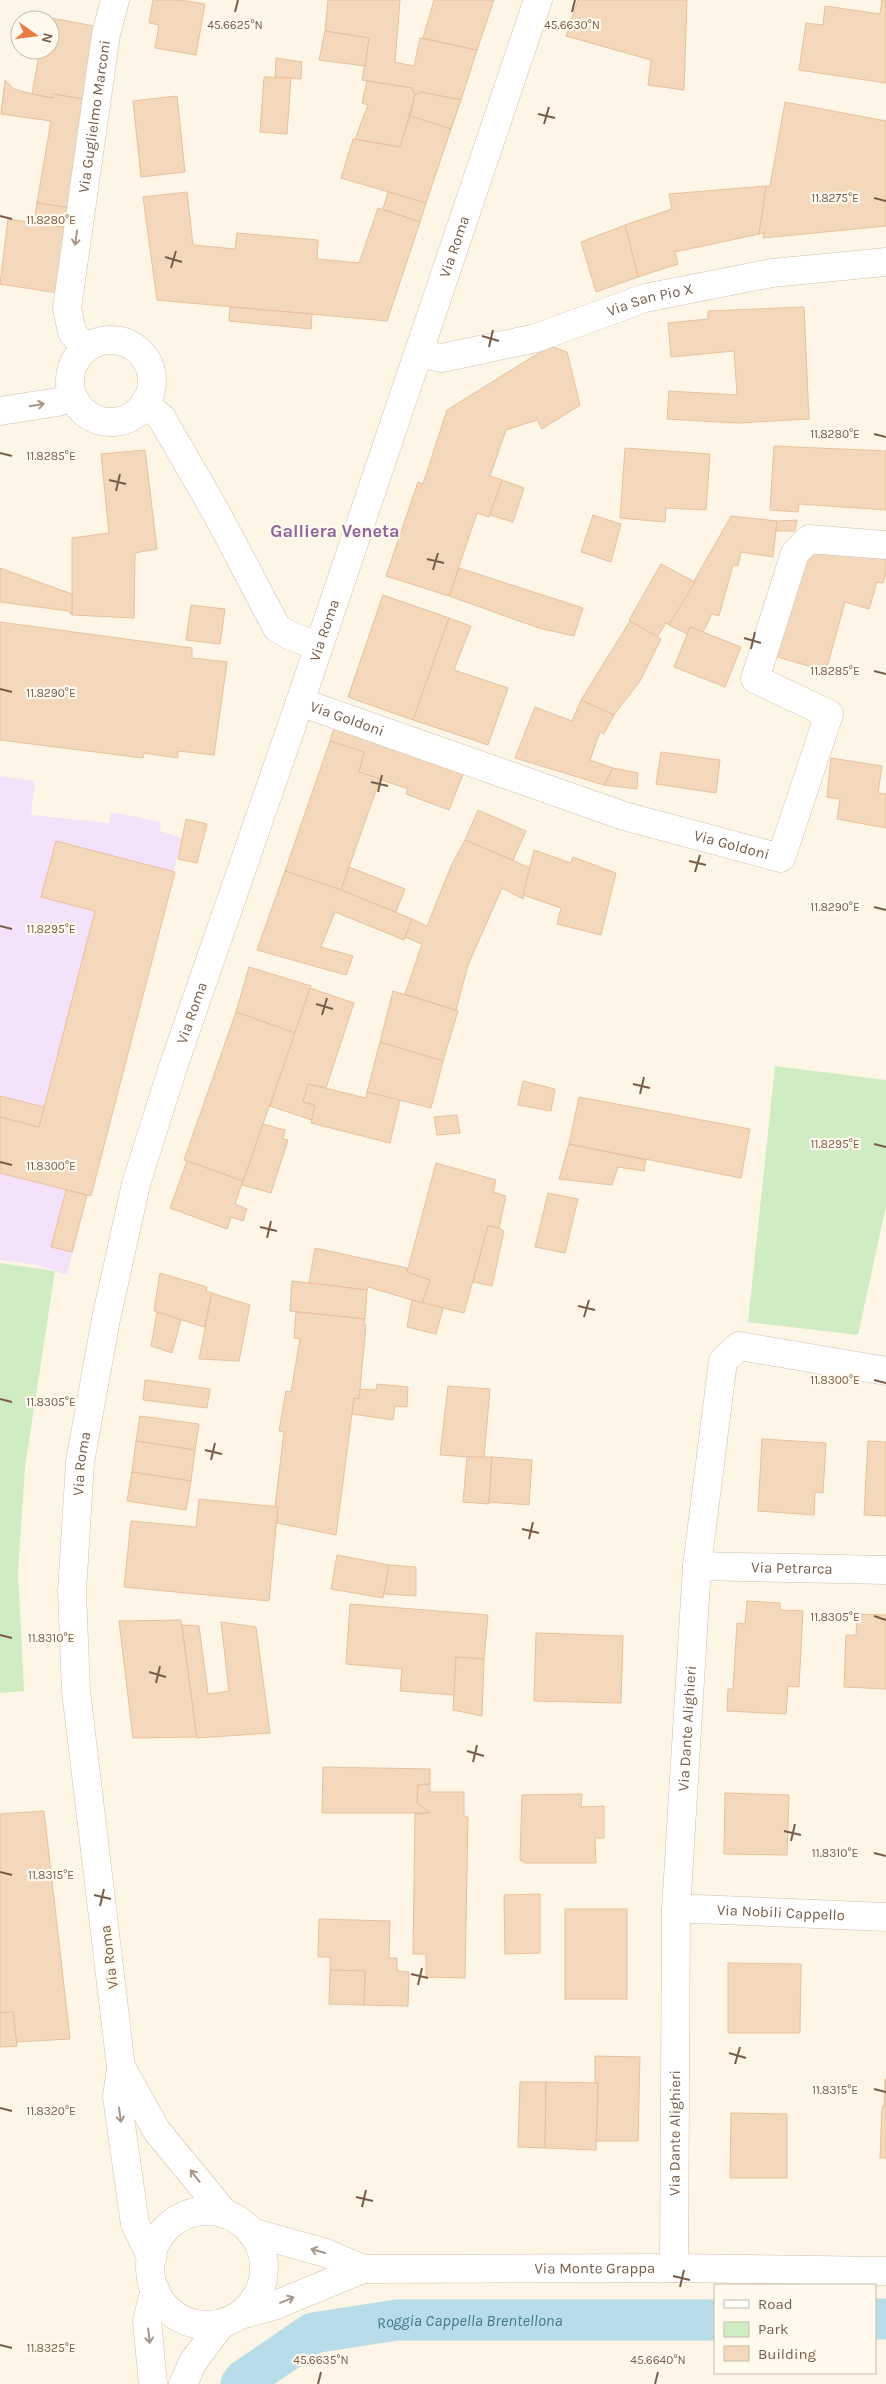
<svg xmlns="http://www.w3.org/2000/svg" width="886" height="2384" font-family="Karla,sans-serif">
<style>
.education{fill:#f3e2fa}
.green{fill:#d0ecc3}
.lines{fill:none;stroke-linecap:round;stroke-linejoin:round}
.canal{stroke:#b9dde8;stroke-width:41}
.building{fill:#f4d8bc;stroke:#e8c09c}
.street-casing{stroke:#d0bfab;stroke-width:29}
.secondary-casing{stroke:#d3c0a8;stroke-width:29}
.street{stroke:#fff;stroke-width:28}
.secondary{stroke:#fff;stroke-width:28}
.oneway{stroke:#a79689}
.ticks{fill:none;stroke:#785e49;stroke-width:2}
.labels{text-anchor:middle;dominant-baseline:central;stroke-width:4.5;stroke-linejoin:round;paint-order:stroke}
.street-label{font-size:15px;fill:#785e49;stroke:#fffaed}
.water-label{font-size:16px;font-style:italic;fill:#41798c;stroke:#fffaed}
.quarter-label{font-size:18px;font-weight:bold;fill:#8e649c;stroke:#fffaed}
.ticks-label{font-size:12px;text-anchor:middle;fill:#785e49;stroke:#fffaed;stroke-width:4.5;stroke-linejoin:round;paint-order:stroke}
</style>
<rect width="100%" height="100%" fill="#fdf6e6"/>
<!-- education -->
<polygon class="education" points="0,776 35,781 31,815 109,823 111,812 161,822 160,831 182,838 91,1196 87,1196 67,1275 37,1265 0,1260"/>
<!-- green -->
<g class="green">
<polygon points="775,1066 886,1080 886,1206 858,1335 748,1322"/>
<polygon points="0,1263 55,1271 25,1467 18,1572 24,1691 0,1693"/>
</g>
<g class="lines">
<!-- canal -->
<g class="canal">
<polyline points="875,2319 886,2319"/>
<path id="s1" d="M241,2384L244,2380L313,2333L397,2320H715"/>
</g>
</g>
<!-- building -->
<g class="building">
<polygon points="153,0 180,0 205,4 196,55 155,48 159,25 149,23"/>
<polygon points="328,0 400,0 395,62 414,66 420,38 477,50 461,100 421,92 415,95 412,88 362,80 369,38 325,31"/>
<polygon points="434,0 494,0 477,50 423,38"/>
<polygon points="578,0 687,0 684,90 648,85 651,60 566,36"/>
<polygon points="882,0 886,0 886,83 799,70 806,23 823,25 825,6 880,14"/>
<polygon points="46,17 99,27 88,100 53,94 52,98 32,94 40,50 50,50 50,20 46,20"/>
<polygon points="325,31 369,38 365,66 319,60"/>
<polygon points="276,58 302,62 301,79 275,77"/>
<polygon points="264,77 291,78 287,134 260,132"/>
<polygon points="5,80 14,89 32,94 52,98 53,94 88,100 71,208 37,203 51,121 1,114"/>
<polygon points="367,81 412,88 415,95 400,147 355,139 368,105 362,103"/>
<polygon points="421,92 461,100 451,129 410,116 415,95"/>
<polygon points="177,96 185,172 141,177 133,101"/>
<polygon points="785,102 886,121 886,226 763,238 764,233 759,234 766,186 770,186"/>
<polygon points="410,116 451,129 426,203 341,178 353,139 400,147"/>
<polygon points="766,186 759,234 675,252 678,264 638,277 625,225 672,209 669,194"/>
<polygon points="187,192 193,245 235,249 237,233 318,240 317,259 359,263 378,208 420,222 387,321 157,300 143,197"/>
<polygon points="388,192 426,203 420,222 383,209"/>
<polygon points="37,203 71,208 68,228 34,223"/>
<polygon points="8,219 68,228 58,293 0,284"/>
<polygon points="625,225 638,277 596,292 581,242"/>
<polygon points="230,307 312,314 311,329 229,321"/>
<polygon points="804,307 809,419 737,423 667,419 669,391 737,395 734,351 671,357 668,323 708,319 708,311"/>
<polygon points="550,346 567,352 580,405 542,429 537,420 506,430 490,476 502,480 489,517 477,513 449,596 386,576 418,482 423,484 447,410"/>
<polygon points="774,446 886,451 886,510 799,504 798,512 770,510"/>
<polygon points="625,448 710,454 706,510 666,508 665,522 620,518"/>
<polygon points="145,450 157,549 135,553 134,618 72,615 72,538 109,533 101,454"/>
<polygon points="502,480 524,488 513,522 490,515"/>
<polygon points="593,515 621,524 611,562 581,552"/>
<polygon points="731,516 777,521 773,557 741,552 738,566 733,565 719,616 712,614 703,632 690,627 687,634 669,625"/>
<polygon points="797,520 795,531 776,531 777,521"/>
<polygon points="811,548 886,555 886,573 883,583 877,582 869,609 845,602 826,671 774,656"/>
<polygon points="661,564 695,582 669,625 666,623 657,637 629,620"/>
<polygon points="0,568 72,594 72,615 69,611 0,602"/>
<polygon points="459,568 583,608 574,636 539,628 449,596"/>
<polygon points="383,595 449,618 413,720 348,697"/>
<polygon points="191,605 225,609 220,644 186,640"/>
<polygon points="449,618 471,626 454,670 508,688 488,745 413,720"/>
<polygon points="630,621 661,639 640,681 614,715 581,700"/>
<polygon points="0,622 192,648 192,658 227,662 214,755 178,751 178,758 144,753 143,758 0,740"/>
<polygon points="690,627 741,647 725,687 674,667"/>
<polygon points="581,700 614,715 604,734 600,732 590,760 613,768 604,785 515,758 535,707 572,721"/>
<polygon points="336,721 466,767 449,810 406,794 408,789 359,772 364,752 330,741"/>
<polygon points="330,741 364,752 359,772 380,779 341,890 285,871"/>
<polygon points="661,752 720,760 716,793 656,784"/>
<polygon points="831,758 882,766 878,793 886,794 886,828 837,819 840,799 827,797"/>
<polygon points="613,768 638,773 637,789 604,785"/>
<polygon points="478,810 526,831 513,860 465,840"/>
<polygon points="186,819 207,824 197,863 178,859"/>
<polygon points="465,840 530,868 523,899 502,888 468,965 456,1010 405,994 422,944 405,937 412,919 427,926 452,864"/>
<polygon points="56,841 175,872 91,1196 0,1173 0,1117 39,1127 95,911 41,897"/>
<polygon points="534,850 571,863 573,857 616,873 601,935 557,924 561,908 523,895"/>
<polygon points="349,867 405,889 396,912 341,890"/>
<polygon points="285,871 341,890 412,919 404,940 335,912 321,947 353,956 346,975 257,950"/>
<polygon points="249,967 311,986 295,1033 236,1012"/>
<polygon points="310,988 354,1003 326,1088 308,1084 303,1102 315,1105 312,1120 270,1106"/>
<polygon points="393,991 458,1011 443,1061 380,1042"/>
<polygon points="236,1012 295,1033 243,1181 184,1160"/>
<polygon points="380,1042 443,1061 431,1108 367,1092"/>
<polygon points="523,1081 555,1089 551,1111 518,1105"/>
<polygon points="308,1084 366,1098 367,1092 400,1100 390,1143 311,1123 315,1105 303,1102"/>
<polygon points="0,1096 44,1107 39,1127 0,1117"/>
<polygon points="579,1097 750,1129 741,1178 569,1144"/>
<polygon points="457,1115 460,1133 437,1135 434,1117"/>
<polygon points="263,1124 285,1130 283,1139 288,1140 271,1193 242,1185"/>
<polygon points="569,1144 646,1160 644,1171 618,1167 612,1185 559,1179"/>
<polygon points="187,1161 243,1181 235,1204 247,1209 243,1221 231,1217 227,1229 170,1208"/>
<polygon points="436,1163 496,1180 493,1192 506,1196 499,1228 488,1226 464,1313 422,1303 430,1280 407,1272"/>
<polygon points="66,1190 87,1195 72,1252 51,1247"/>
<polygon points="548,1193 578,1199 565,1253 535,1247"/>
<polygon points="488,1226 499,1228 504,1231 492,1286 473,1282"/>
<polygon points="315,1248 407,1268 407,1272 430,1280 422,1303 368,1287 367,1290 309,1283"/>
<polygon points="160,1273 207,1287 206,1291 212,1293 204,1327 154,1311"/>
<polygon points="292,1281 367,1290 365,1319 290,1311"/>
<polygon points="212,1293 250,1305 239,1361 199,1359"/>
<polygon points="412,1300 443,1308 436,1334 407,1327"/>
<polygon points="157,1312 181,1320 172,1353 151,1346"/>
<polygon points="296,1312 365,1319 364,1325 366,1325 359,1399 354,1398 336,1535 277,1523 278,1507 275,1507 284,1432 279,1431 286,1391 291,1392 300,1339 294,1338"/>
<polygon points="145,1380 210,1389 207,1408 143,1400"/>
<polygon points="377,1384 408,1387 407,1407 395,1406 393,1420 352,1414 354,1398 359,1399 360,1389 376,1390"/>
<polygon points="448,1386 490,1389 484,1458 440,1455"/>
<polygon points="140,1416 199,1424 195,1450 136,1441"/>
<polygon points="762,1439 826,1443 823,1493 815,1492 814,1515 758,1511"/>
<polygon points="136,1441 195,1450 191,1481 132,1472"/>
<polygon points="868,1441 886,1442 886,1516 864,1515"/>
<polygon points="467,1457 492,1457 489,1504 463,1502"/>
<polygon points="492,1457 532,1460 529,1505 489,1502"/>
<polygon points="132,1472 191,1481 186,1510 127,1501"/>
<polygon points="199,1499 278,1507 269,1601 124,1587 131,1521 196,1527"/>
<polygon points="337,1555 389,1565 383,1598 331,1589"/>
<polygon points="389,1565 416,1567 416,1596 384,1594"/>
<polygon points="747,1601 780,1603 780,1610 803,1611 799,1687 788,1686 786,1714 727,1711 728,1689 733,1689 737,1623 745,1624"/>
<polygon points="350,1604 488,1615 484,1659 456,1657 454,1695 400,1691 402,1669 346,1664"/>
<polygon points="857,1614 886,1615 886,1689 844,1687 846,1635 856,1635"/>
<polygon points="181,1620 197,1737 133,1738 119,1621"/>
<polygon points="221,1622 256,1627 270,1733 197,1738 182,1625 199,1626 208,1694 229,1691"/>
<polygon points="536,1633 623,1636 621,1703 534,1701"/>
<polygon points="456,1657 484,1659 482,1716 453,1710"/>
<polygon points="323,1767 430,1769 430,1784 418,1785 417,1803 430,1813 322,1813"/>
<polygon points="430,1784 430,1792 464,1792 464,1816 468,1817 465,1978 426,1977 426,1954 413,1954 415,1814 430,1813 417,1803 418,1785"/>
<polygon points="725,1793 789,1795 787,1855 724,1854"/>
<polygon points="582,1794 581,1807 604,1806 604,1838 595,1838 596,1863 525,1863 520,1860 522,1795"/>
<polygon points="44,1811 70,2039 16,2042 13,2012 0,2013 0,1814"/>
<polygon points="540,1894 540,1953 505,1954 504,1895"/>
<rect x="565" y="1909" width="62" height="90"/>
<polygon points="319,1919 390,1921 389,1958 397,1958 397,1971 409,1972 408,2006 364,2005 365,1971 330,1970 330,1957 318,1957"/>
<polygon points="728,1963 801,1964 800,2033 728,2033"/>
<polygon points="330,1970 365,1971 364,2005 329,2004"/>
<polygon points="13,2012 17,2046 0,2047 0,2013"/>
<polygon points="595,2056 640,2057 638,2141 596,2141 598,2083 595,2083"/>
<polygon points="885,2079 886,2079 886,2107 884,2107"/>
<polygon points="520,2082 546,2082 545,2148 518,2147"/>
<polygon points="546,2082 598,2083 596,2150 545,2148"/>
<polygon points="882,2107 886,2107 886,2158 880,2158"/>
<polygon points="731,2113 787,2114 787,2178 730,2178"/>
</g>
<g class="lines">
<defs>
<g id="street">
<circle cx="111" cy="381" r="41"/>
<path id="s2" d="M86,349L72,332L67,308L106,34L115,0"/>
<path id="s3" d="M419,354L442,358L536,338L645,298L772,273L886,262"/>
<polyline points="144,404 161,417 217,514 277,628 291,636 318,646"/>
<polyline points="0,411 58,402 72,395"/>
<path id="s4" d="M300,702L624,816L781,858L829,714L755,679L795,553L809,539L886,545"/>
<path id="s5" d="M697,1566L886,1570"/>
<path id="s6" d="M676,1910L697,1909L886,1917"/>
<path id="s7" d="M674,2268L676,1910L697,1566L723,1361L739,1346L886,1371"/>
</g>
<g id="secondary">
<polyline points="121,2067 157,2131 225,2214"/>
<circle cx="207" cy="2268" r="57"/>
<path id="s8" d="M251,2232L326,2253L363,2269H371L674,2268L886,2271"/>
<path id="s9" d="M152,2259L135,2224L117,2097L121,2067L76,1691L72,1592L80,1462L106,1319L136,1184L173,1067L300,702L538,0"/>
<polyline points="240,2315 273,2306 363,2269"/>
<polyline points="153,2384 147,2321 155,2289"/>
<polyline points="183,2384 193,2362 222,2323"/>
</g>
</defs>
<!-- street casing -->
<use href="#street" class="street-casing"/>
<!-- secondary casing -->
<use href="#secondary" class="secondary-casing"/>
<!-- street -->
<use href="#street" class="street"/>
<!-- secondary -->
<use href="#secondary" class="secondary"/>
</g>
<!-- one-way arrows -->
<defs><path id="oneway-shaft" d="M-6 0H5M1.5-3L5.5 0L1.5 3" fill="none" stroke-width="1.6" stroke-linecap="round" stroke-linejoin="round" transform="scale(1.25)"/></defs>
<g class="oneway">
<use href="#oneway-shaft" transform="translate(76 238) rotate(98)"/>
<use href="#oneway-shaft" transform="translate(37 405) rotate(-9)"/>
<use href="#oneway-shaft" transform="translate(120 2115) rotate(82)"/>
<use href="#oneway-shaft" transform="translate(195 2176) rotate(-128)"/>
<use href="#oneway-shaft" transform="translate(318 2251) rotate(-164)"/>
<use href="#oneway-shaft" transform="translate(287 2300) rotate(-23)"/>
<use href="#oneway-shaft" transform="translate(149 2336) rotate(84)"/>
</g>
<!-- ticks -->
<path class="ticks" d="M235,12L238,0M572,12L575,0M538,114L555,118M544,124L549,107M874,198L886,201M0,216L12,219M165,257L182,262M171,268L176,251M482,336L499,341M489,347L493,330M874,434L886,437M0,453L12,456M109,480L126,484M116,491L120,474M427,559L444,563M433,570L438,553M744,638L761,643M751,649L755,632M874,671L886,674M0,689L12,692M371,782L388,786M378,792L382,775M689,861L706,865M695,872L700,855M874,907L886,910M0,926L12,929M316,1004L333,1009M322,1015L327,998M633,1084L650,1088M640,1094L644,1077M874,1144L886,1147M0,1162L12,1165M260,1227L277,1231M267,1238L271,1221M578,1306L595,1310M584,1317L589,1300M874,1380L886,1383M0,1399L12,1402M205,1450L222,1454M211,1460L215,1443M522,1529L539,1533M529,1539L533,1522M874,1616L886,1620M0,1635L12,1638M149,1672L166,1677M156,1683L160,1666M467,1751L484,1756M473,1762L477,1745M784,1831L801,1835M791,1841L795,1824M874,1853L886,1856M0,1872L12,1875M94,1895L111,1899M100,1906L104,1889M411,1974L428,1978M418,1985L422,1968M729,2053L746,2058M735,2064L740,2047M874,2089L886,2092M0,2108L12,2111M356,2197L373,2201M362,2207L366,2190M673,2276L690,2280M680,2287L684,2270M0,2345L12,2348M318,2384L321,2372M655,2384L658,2372"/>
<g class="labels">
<!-- street labels -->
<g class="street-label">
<text stroke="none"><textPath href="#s2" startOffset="240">Via Guglielmo Marconi</textPath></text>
<text stroke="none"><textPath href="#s9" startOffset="2079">Via Roma</textPath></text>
<text stroke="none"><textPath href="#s3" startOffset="240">Via San Pio X</textPath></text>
<text stroke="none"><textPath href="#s9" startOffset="1674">Via Roma</textPath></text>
<text stroke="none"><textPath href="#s4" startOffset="50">Via Goldoni</textPath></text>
<text stroke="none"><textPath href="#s4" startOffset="455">Via Goldoni</textPath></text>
<text stroke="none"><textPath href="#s9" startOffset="1269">Via Roma</textPath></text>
<text stroke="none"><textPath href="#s9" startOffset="804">Via Roma</textPath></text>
<text stroke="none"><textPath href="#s5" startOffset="95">Via Petrarca</textPath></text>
<text stroke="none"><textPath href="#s7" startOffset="540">Via Dante Alighieri</textPath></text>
<text stroke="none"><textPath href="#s6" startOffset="105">Via Nobili Cappello</textPath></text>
<text transform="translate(109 1957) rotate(-97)">Via Roma</text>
<text stroke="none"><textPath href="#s7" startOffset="135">Via Dante Alighieri</textPath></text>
<text stroke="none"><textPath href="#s8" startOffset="350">Via Monte Grappa</textPath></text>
</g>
<!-- water labels -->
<g class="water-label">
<text stroke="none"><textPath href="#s1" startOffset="246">Roggia Cappella Brentellona</textPath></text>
</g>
<!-- quarter labels -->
<g class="quarter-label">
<text x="335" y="531">Galliera Veneta</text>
</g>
</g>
<g class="ticks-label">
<text x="235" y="29">45.6625°N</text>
<text x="572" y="29">45.6630°N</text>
<text x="835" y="202">11.8275°E</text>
<text x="51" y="224">11.8280°E</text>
<text x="835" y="438">11.8280°E</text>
<text x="51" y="460">11.8285°E</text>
<text x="835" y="675">11.8285°E</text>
<text x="51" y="697">11.8290°E</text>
<text x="835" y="911">11.8290°E</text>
<text x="51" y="933">11.8295°E</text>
<text x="835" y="1148">11.8295°E</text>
<text x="51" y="1170">11.8300°E</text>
<text x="835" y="1384">11.8300°E</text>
<text x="51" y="1406">11.8305°E</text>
<text x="835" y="1621">11.8305°E</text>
<text x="51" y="1642">11.8310°E</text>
<text x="835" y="1857">11.8310°E</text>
<text x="51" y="1879">11.8315°E</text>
<text x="835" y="2094">11.8315°E</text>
<text x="51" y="2115">11.8320°E</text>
<text x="51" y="2352">11.8325°E</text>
<text x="321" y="2364">45.6635°N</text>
<text x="658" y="2364">45.6640°N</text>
</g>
<!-- legend -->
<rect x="714" y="2284" width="162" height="90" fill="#fffaed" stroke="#c9bcab"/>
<rect x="724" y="2300" width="25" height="8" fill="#ffffff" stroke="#c9bcab"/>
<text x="758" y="2309" font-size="15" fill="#785e49">Road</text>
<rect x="724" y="2322" width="25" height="15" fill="#d0ecc3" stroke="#c9bcab"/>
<text x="758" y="2334" font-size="15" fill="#785e49">Park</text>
<rect x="724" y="2346" width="25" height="15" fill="#f4d8bc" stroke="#c9bcab"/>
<text x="758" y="2359" font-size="15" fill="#785e49">Building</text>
<!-- north arrow -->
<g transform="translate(35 35) rotate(104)"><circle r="24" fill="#fffaed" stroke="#c9bcab"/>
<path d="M0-4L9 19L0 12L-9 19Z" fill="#ec7b46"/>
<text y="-8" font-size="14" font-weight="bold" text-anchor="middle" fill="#785e49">N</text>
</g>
</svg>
